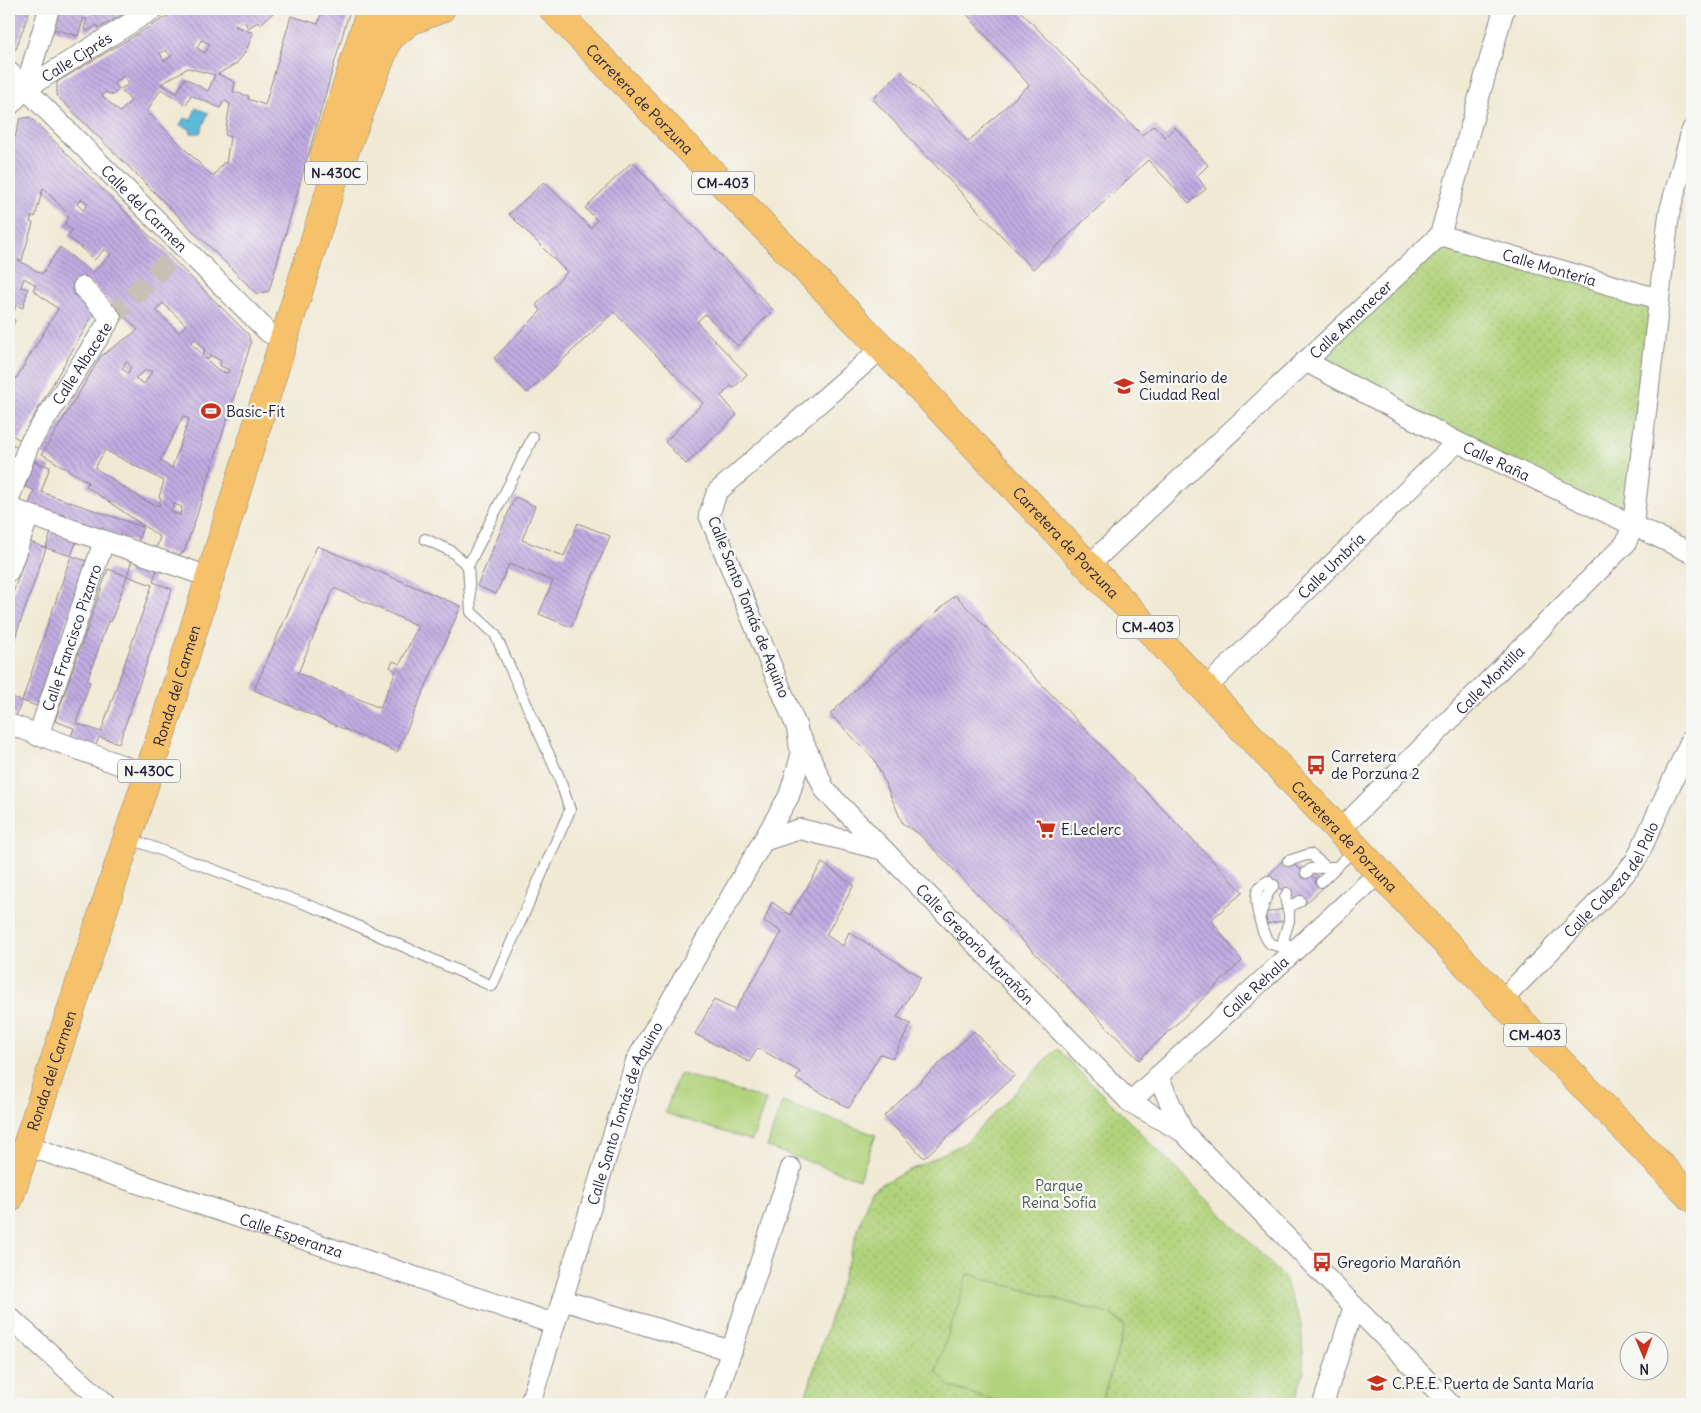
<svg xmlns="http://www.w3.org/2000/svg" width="1701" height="1413" font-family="Delius,sans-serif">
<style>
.park{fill:url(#park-dots);stroke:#6a7a5c}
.pitch{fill:#b1d37c;stroke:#6a7a5c}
.water{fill:#5bbbd9;stroke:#3e6e8a}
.building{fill:url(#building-back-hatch);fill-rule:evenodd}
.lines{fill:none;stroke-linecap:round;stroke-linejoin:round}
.minor-tunnel{stroke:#c7c1b5;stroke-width:20;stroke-dasharray:20 10;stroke-linecap:butt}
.service-casing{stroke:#898688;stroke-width:12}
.minor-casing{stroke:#898688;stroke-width:22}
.primary-casing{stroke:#898688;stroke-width:29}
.trunk-casing{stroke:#898688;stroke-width:29}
.service{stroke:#fff;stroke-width:10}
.minor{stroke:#fff;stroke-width:20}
.primary{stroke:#f5c16b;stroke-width:28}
.trunk{stroke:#f5c16b;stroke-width:28}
.labels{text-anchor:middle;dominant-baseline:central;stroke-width:5;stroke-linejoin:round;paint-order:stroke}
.shield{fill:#f6f6f2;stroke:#626272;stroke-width:1}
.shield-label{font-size:14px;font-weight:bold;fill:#22223b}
.street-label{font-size:15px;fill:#22223b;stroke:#f6f6f2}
.poi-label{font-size:15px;fill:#22223b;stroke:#f6f6f2;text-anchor:start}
.park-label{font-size:15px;fill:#4d574e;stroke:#f6f6f2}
</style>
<defs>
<pattern id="park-dots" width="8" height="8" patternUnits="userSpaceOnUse" patternTransform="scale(1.25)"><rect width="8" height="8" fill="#b1d37c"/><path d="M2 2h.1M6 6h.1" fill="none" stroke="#98b56c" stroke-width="1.8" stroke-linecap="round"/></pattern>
<pattern id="building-back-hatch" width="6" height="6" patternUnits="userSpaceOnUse" patternTransform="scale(1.25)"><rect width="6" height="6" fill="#c2ace2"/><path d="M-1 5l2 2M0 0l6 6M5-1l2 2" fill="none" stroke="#9d8cb8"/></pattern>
</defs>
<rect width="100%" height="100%" fill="#f6f6f2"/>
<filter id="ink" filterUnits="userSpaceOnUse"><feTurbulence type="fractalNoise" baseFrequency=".02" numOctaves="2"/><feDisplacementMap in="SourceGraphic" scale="10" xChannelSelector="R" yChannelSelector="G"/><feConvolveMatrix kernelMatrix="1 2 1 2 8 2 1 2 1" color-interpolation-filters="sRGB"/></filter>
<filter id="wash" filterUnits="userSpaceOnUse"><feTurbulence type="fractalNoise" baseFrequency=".0096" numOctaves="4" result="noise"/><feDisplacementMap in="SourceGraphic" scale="20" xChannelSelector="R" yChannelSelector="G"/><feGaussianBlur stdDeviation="1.12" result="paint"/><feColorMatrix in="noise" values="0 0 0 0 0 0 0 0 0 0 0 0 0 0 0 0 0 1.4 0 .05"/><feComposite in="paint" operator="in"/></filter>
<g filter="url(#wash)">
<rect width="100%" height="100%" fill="#f0e9d4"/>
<!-- park -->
<g class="park">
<polygon points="1440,235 1659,299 1633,524 1305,361"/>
<polygon points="1057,1049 1283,1276 1301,1323 1304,1371 1294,1404 1101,1404 1125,1326 1112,1315 968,1274 951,1387 1005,1404 803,1404 871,1189 965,1143"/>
</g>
<!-- pitch -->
<g class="pitch">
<polygon points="679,1073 766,1100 752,1141 665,1113"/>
<polygon points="782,1102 876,1135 859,1179 767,1147"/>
<polygon points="968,1274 1112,1315 1125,1327 1101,1404 1005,1404 951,1387 936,1372"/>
</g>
<!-- water -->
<polygon class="water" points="196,108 208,113 200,133 191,133 190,129 180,125 184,118 191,120"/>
<g id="blocks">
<!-- building -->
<g class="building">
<polygon points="9,9 30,9 16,49 9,50"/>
<polygon points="60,9 87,9 85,13 89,15 92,13 90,9 132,9 99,28 97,25 88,31 84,28 87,19 84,18 78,36 54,29"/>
<path d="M179,9H277L260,25L258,22L248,28L244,21L235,26L253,33L246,51L237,63L218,74L235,82L233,92L249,96L248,99L265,105L291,16L318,24L323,9H350L269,291L257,294L57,96V82ZM201,40L210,44L205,53L197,48ZM165,50L172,56L164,61L160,53ZM188,68L215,75L208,91L185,78L177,93L161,84ZM124,76L129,84L120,89L131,101L120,112L102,96L105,92L113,95L119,89L114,83ZM161,89L186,105L191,95L220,108L224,100L230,104L225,135L230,137L226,164L224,162L213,177L147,111Z"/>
<polygon points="965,9 1018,9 1142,135 1154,125 1165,137 1175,127 1208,165 1197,176 1206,189 1189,203 1148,160 1033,269 873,99 901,71 968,142 1029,85 963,10"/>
<path d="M30,117L248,334L251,343L195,521L184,552L177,556L156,549L160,537L86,486L88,482L42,454L101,356L138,330L87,280L73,294L97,308L20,440L9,433V390L58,309L33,290L36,285L24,278L21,287L28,289L23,308L16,305L12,319L15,320L12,329L9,328V158L20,119ZM43,188L69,215L64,226L72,230L68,236L94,260L105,249L111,255L92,273L60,247L42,274L18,260H22L33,223L30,222L32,216L35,217ZM82,199L88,204L83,210L77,204ZM163,303L186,325L179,332L156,310ZM195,339L205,349L203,355L191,343ZM210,355L221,361L220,366L229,370L228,373L219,371L205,358L209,359ZM126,361L131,367L128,373L122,369ZM146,370L152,371L144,384L135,378ZM183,416L189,419L172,468L160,461ZM105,450L164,481L159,497L161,498L159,506L143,500L95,468ZM174,504L182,507L180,515L171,512Z"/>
<polygon points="632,162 773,310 738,346 705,314 697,322 747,374 734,388 731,386 721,396 737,415 686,464 665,442 703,403 614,312 527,393 494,358 541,311 536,305 567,272 509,214 544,182 591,228 597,220 585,208"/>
<polygon points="9,444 18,447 12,463 9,462"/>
<polygon points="34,461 50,467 41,492 143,527 137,543 103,531 104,528 100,527 99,529 67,518 66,515 63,514 63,517 29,505 34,490 25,487"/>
<polygon points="515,497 535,506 522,540 564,556 578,523 610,536 571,627 539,614 553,581 509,564 496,594 477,586"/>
<polygon points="51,532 77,540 71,556 87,561 37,706 22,701 71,556 46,548"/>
<polygon points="30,542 46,548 9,655 9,605"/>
<path d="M317,546L461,606L397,752L254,690ZM334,588L418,626L400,664L393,661L390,667L396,671L380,708L298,673Z"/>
<path d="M132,560L157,569L153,582L172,589L119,743L99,737L95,748L70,739L74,728L55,721L108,569L127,576ZM127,576L152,585L101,732L76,723L90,682L87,681L108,621L111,622Z"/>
<polygon points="955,595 1243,892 1211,920 1242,961 1139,1060 918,833 903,824 875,760 830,714"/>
<polygon points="9,696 22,701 16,716 9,714"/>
<polygon points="1284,859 1326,885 1305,904 1265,879"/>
<polygon points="822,863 854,885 826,935 843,946 849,932 921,977 897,1017 911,1024 893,1058 880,1054 849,1108 796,1079 800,1072 758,1048 749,1062 695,1034 714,1000 735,1010 782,932 764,921 772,902 790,915"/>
<polygon points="1283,909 1286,920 1267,924 1265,913"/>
<polygon points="974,1031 1015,1075 924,1158 884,1116"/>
</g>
</g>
</g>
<g filter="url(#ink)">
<use href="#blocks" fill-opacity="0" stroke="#898688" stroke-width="1"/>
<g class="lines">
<!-- minor-tunnel -->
<polyline class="minor-tunnel" points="111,318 184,246"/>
<defs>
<g id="service">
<polyline points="468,566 533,437"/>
<polyline points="128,838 324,911 492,986 570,810 559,777 495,634 471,612 468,566 451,551 425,539"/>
<polyline points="1288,861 1310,854 1326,867 1336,867"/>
<polyline points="1306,873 1311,869 1326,867"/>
<path d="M1268,881C1263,884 1259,886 1257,892C1254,902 1262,938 1271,944C1277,946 1285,947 1291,949"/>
<polyline points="1321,882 1356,848"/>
<polyline points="1287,893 1285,897 1288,911"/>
<polyline points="1260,916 1267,895 1274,885"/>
<polyline points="1291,948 1283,940 1289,921 1289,907 1300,901"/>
</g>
<g id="minor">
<path id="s1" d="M9,72L268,332L284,341"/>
<polyline points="25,89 49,9"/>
<path id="s2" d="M9,106L25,89L153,9"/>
<path id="s3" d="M1440,235L1659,299"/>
<path id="s4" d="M1305,361L1457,442L1692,553"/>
<path id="s5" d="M9,499L29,444L111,318L83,287"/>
<polyline points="9,508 195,572"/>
<path id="s6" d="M1089,565L1440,235L1504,9"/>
<polyline points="9,571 29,515"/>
<path id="s7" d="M1206,688L1457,442"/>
<polyline points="9,724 148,775"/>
<path id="s8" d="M38,736L104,541"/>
<path id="s9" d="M802,739L825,790L1130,1102L1183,1132L1450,1404"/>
<path id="s10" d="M1340,830L1626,543L1633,524L1669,214L1692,130"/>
<polyline points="763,841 800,829 884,850"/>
<path id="s11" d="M1501,1001L1617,883L1636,860L1692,738"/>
<polyline points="1158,1076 1183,1132"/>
<path id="s12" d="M1130,1102L1380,872"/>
<path id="s13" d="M28,1146L554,1324"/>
<polyline points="562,1300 732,1351"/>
<polyline points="9,1317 106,1404"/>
<path id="s14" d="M530,1404L636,1061L789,796L801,756L797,728L709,515L717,492L882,348"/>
<polyline points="714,1404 791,1168"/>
<polyline points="1323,1404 1354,1306"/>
</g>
<g id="primary">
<path id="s15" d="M553,9L882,348L1501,1001L1692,1198"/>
<polyline points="388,39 410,21 441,9"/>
</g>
<g id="trunk">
<polyline points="324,156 371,9"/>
<path id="s16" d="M9,1199L159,741L333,181L400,9"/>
</g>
</defs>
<!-- service casing -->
<use href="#service" class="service-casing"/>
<!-- minor casing -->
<use href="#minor" class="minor-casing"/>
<!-- primary casing -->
<use href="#primary" class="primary-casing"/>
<!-- trunk casing -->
<use href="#trunk" class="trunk-casing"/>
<!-- service -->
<use href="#service" class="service"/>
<!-- minor -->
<use href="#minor" class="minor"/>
<!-- primary -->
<use href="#primary" class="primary"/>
<!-- trunk -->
<use href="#trunk" class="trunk"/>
</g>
</g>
<!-- icons -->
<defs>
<symbol id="school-bare" viewBox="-9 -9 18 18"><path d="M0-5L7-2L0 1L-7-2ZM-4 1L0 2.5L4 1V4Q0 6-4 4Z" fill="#c8321e" stroke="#f6f6f2" stroke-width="2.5" paint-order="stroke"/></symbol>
<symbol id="stadium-bare" viewBox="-9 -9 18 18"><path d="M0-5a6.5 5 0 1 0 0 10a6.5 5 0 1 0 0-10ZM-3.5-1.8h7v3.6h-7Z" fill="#c8321e" stroke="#f6f6f2" stroke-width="2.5" paint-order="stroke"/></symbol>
<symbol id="bus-bare" viewBox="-9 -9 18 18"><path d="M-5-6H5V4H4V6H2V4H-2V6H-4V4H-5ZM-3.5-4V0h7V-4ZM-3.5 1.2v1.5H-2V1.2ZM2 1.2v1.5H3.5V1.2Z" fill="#c8321e" stroke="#f6f6f2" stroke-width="2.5" paint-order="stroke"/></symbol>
<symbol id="supermarket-bare" viewBox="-9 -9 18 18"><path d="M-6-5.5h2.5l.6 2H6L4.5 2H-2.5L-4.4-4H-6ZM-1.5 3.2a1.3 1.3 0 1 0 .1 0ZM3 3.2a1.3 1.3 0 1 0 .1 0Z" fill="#c8321e" stroke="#f6f6f2" stroke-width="2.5" paint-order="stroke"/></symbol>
</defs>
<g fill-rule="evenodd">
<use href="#school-bare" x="1110" y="372" width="28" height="28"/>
<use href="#stadium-bare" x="197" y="397" width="28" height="28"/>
<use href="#bus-bare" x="1302" y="751" width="28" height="28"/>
<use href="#supermarket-bare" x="1032" y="815" width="28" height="28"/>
<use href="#bus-bare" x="1308" y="1248" width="28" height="28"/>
<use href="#school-bare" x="1363" y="1369" width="28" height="28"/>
</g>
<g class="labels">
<!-- shield labels -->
<g class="shield">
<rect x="305" y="161.5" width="62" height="23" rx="4"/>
<rect x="692" y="171.5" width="62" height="23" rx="4"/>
<rect x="1117" y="615.5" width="62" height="23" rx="4"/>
<rect x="118" y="759.5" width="62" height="23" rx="4"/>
<rect x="1504" y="1023.5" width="62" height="23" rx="4"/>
</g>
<g class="shield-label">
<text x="336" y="173">N-430C</text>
<text x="723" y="183">CM-403</text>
<text x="1148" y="627">CM-403</text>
<text x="149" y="771">N-430C</text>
<text x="1535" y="1035">CM-403</text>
</g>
<!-- street labels -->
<g class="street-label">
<text stroke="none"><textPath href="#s2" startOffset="84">Calle Ciprés</textPath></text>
<text stroke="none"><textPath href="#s15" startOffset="125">Carretera de Porzuna</textPath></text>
<text stroke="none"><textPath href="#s1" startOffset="192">Calle del Carmen</textPath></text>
<text stroke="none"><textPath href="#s3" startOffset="114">Calle Montería</textPath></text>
<text stroke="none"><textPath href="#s6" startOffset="359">Calle Amanecer</textPath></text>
<text stroke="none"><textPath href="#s5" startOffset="155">Calle Albacete</textPath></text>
<text stroke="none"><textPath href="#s4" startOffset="216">Calle Raña</textPath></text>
<text stroke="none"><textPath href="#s15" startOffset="740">Carretera de Porzuna</textPath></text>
<text stroke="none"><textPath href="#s7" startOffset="175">Calle Umbría</textPath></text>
<text transform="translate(749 607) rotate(68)">Calle Santo Tomás de Aquino</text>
<text stroke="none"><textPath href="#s8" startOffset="104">Calle Francisco Pizarro</textPath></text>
<text stroke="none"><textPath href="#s10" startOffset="212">Calle Montilla</textPath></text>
<text stroke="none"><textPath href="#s16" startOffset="540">Ronda del Carmen</textPath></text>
<text stroke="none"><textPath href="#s15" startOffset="1145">Carretera de Porzuna</textPath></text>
<text stroke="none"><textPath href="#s11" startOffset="165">Calle Cabeza del Palo</textPath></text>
<text stroke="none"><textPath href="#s9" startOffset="271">Calle Gregorio Marañón</textPath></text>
<text stroke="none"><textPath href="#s12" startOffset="170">Calle Rehala</textPath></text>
<text stroke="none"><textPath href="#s16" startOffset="135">Ronda del Carmen</textPath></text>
<text stroke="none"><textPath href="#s14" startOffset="306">Calle Santo Tomás de Aquino</textPath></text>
<text stroke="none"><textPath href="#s13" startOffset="278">Calle Esperanza</textPath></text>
</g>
<!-- poi labels -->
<g class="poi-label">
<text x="1139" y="377">Seminario de<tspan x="1139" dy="17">Ciudad Real</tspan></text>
<text x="226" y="411">Basic-Fit</text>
<text x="1331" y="756">Carretera<tspan x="1331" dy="17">de Porzuna 2</tspan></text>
<text x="1061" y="829">E.Leclerc</text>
<text x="1337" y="1262">Gregorio Marañón</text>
<text x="1392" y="1383">C.P.E.E. Puerta de Santa María</text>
</g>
<!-- park labels -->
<g class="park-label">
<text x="1059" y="1185">Parque<tspan x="1059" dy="17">Reina Sofía</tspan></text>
</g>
</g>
<!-- margin -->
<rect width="1701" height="1413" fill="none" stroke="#f6f6f2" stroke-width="30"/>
<!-- north arrow -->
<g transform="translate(1644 1356) rotate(179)"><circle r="24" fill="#f6f6f2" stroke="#a1a1a9"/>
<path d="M0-4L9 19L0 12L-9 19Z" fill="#c8321e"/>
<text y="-8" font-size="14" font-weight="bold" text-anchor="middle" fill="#22223b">N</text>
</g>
</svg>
